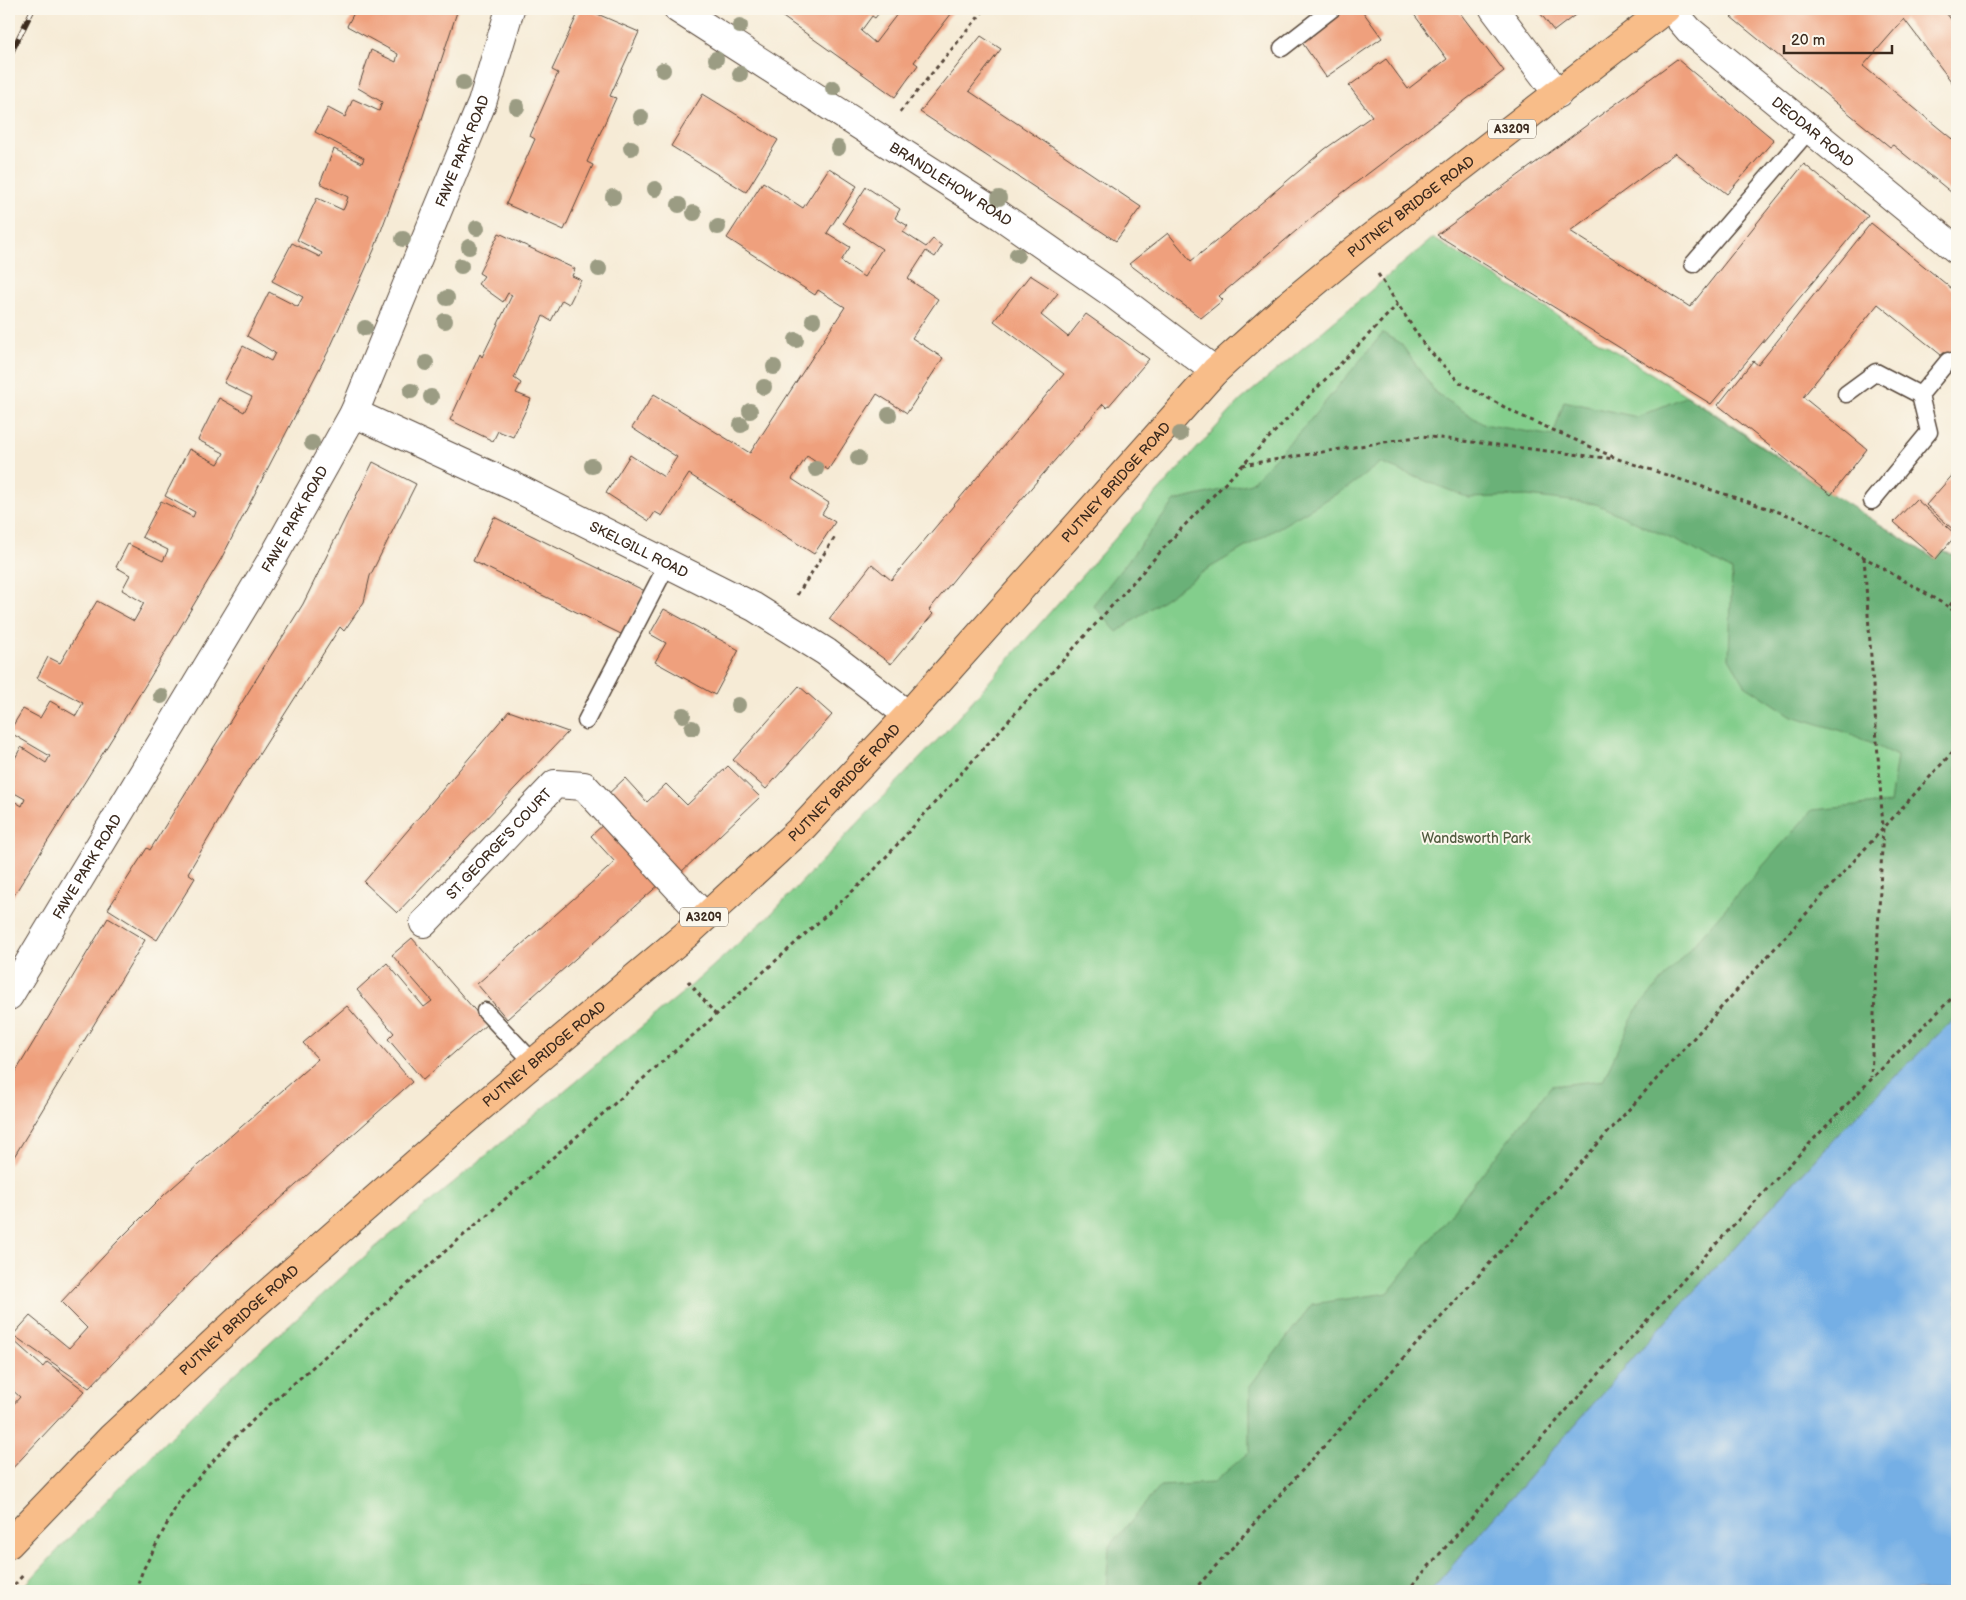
<svg xmlns="http://www.w3.org/2000/svg" width="1966" height="1600" font-family="'Balsamiq Sans',sans-serif">
<style>
.green{fill:#83ce8c;stroke:#5f7c55}
.forest{fill:#6ab178;stroke:#526e4b}
.water{fill:#74afe5;stroke:#586c82}
.building{fill:#efa07d}
.lines{fill:none;stroke-linecap:round;stroke-linejoin:round}
.service-casing{stroke:#57473a;stroke-width:19}
.minor-casing{stroke:#57473a;stroke-width:30}
.primary-casing{stroke:#57473a;stroke-width:30}
.path{stroke:#57473a;stroke-width:3;stroke-dasharray:4 4;stroke-linecap:butt}
.service{stroke:#fff;stroke-width:16}
.minor{stroke:#fff;stroke-width:28}
.primary{stroke:#f8bd89;stroke-width:28}
.rail-casing{stroke:#3b2a1e;stroke-width:5.5}
.rail{stroke:#fbf7ec;stroke-width:4;stroke-dasharray:11;stroke-linecap:butt}
.tree{fill:#9b9c83}
.labels{text-anchor:middle;dominant-baseline:central;stroke-width:4;stroke-linejoin:round;paint-order:stroke}
.shield{fill:#fbf7ec;stroke:#75685c;stroke-width:1}
.shield-label{font-size:12px;font-weight:bold;fill:#3b2a1e}
.street-label{font-size:14px;fill:#3b2a1e;stroke:#fbf7ec}
.park-label{font-size:14px;fill:#515b3f;stroke:#fbf7ec}
</style>
<rect width="100%" height="100%" fill="#fbf7ec"/>
<filter id="ink" filterUnits="userSpaceOnUse"><feTurbulence type="fractalNoise" baseFrequency=".02" numOctaves="2"/><feDisplacementMap in="SourceGraphic" scale="10" xChannelSelector="R" yChannelSelector="G"/><feConvolveMatrix kernelMatrix="1 2 1 2 8 2 1 2 1" color-interpolation-filters="sRGB"/></filter>
<filter id="wash" filterUnits="userSpaceOnUse"><feTurbulence type="fractalNoise" baseFrequency=".0096" numOctaves="4" result="noise"/><feDisplacementMap in="SourceGraphic" scale="20" xChannelSelector="R" yChannelSelector="G"/><feGaussianBlur stdDeviation="1.12" result="paint"/><feColorMatrix in="noise" values="0 0 0 0 0 0 0 0 0 0 0 0 0 0 0 0 0 1.4 0 .05"/><feComposite in="paint" operator="in"/></filter>
<g filter="url(#wash)">
<rect width="100%" height="100%" fill="#f6ebd6"/>
<!-- green -->
<polygon class="green" points="1433,238 1710,410 1830,493 1935,559 1957,557 1957,1016 1857,1114 1648,1341 1430,1591 20,1591 69,1538 216,1391 372,1250 692,985 771,914 946,731 1093,563 1240,401"/>
<!-- forest -->
<polygon class="forest" points="1383,333 1401,344 1436,393 1483,424 1553,436 1564,401 1637,417 1687,396 1830,493 1935,559 1943,551 1957,557 1957,1016 1857,1114 1648,1341 1430,1591 1106,1591 1109,1547 1160,1486 1213,1483 1250,1451 1250,1386 1312,1304 1388,1293 1551,1086 1603,1080 1636,1010 1812,810 1890,803 1897,756 1851,734 1792,716 1745,685 1729,658 1732,571 1693,549 1596,504 1527,496 1469,498 1380,463 1350,486 1206,570 1117,632 1093,605 1175,501 1251,483 1306,425"/>
<!-- water -->
<polygon class="water" points="1957,1016 1957,1591 1430,1591 1648,1341 1857,1114"/>
<g id="blocks">
<!-- building -->
<g class="building">
<polygon points="356,9 367,9 381,17 384,9 409,9 414,12 416,9 458,9 420,125 374,250 330,348 221,559 148,681 9,903 9,798 22,806 25,799 9,790 9,764 11,766 21,747 46,763 50,756 9,732 23,709 40,718 50,701 76,716 83,703 37,678 48,657 60,663 97,601 134,621 144,603 122,590 130,575 116,567 128,544 163,561 168,550 142,537 161,501 193,517 195,512 165,496 189,449 218,464 221,459 224,453 198,440 219,398 244,412 252,397 224,383 243,346 271,361 275,353 247,336 269,292 298,307 300,302 303,297 272,281 292,243 320,257 322,253 297,240 317,198 343,210 345,206 348,197 320,183 334,149 362,163 364,158 315,132 328,108 345,117 353,99 379,111 382,102 358,88 371,50 396,62 398,54 347,26"/>
<polygon points="580,9 586,9 639,32 610,96 616,98 587,162 593,165 564,230 506,204 535,139 530,136 558,73 552,70"/>
<polygon points="763,9 780,9 775,16"/>
<polygon points="784,9 827,9 831,11 833,9 882,9 875,18 872,16 861,31 875,43 901,9 955,9 914,62 918,65 895,97 780,15"/>
<polygon points="1347,9 1361,9 1382,38 1326,77 1301,41"/>
<polygon points="1410,9 1457,9 1504,71 1329,203 1219,296 1223,300 1201,318 1129,264 1168,233 1191,261 1215,242 1325,149 1372,116 1349,86 1386,59 1408,89 1447,59"/>
<polygon points="1537,9 1583,9 1554,31"/>
<polygon points="1743,9 1943,9 1957,27 1957,89 1904,19 1863,66 1957,143 1957,197 1893,145 1890,147 1731,17"/>
<polygon points="981,36 1001,49 969,91 1141,207 1116,241 920,112"/>
<polygon points="1677,59 1774,140 1727,194 1675,153 1570,231 1690,307 1804,164 1868,216 1711,404 1437,235"/>
<polygon points="703,94 778,140 746,192 671,146"/>
<polygon points="829,168 857,186 827,233 850,247 841,261 864,277 882,249 843,223 866,187 900,209 895,218 908,226 903,232 926,247 933,239 942,246 935,257 926,251 908,279 938,299 912,338 943,358 907,413 877,394 828,470 807,456 792,479 829,503 822,514 835,522 814,554 689,474 662,516 655,512 649,521 606,493 630,455 664,477 677,457 632,428 654,394 750,453 845,307 818,290 815,295 727,238 763,182 803,208"/>
<polygon points="1871,223 1957,293 1957,368 1878,304 1803,397 1867,449 1831,495 1718,405 1753,361 1758,365"/>
<polygon points="499,233 575,269 572,276 581,280 569,304 562,300 551,321 543,316 514,378 521,383 516,393 531,399 513,437 498,431 493,441 450,420 480,354 482,357 512,295 508,293 503,302 478,284 484,276 479,273"/>
<polygon points="1030,275 1058,293 1041,315 1068,337 1086,314 1149,359 1107,408 1103,404 972,557 929,610 933,614 891,664 829,619 872,564 891,580 1064,374 994,321"/>
<polygon points="373,462 416,484 370,576 364,602 344,631 340,627 241,783 188,873 195,878 157,940 108,909 147,848 150,850 303,604"/>
<polygon points="1957,470 1957,533 1926,505"/>
<polygon points="1916,499 1956,535 1936,559 1894,522"/>
<polygon points="494,517 645,591 623,635 473,561"/>
<polygon points="664,609 739,650 715,695 655,662 666,643 650,634"/>
<polygon points="799,686 832,715 766,789 733,760"/>
<polygon points="509,711 568,732 397,913 364,882"/>
<polygon points="728,766 760,797 678,875 605,797 625,778 647,802 666,784 687,805"/>
<polygon points="607,821 661,883 507,1019 477,984 615,862 591,836"/>
<polygon points="108,918 145,940 9,1165 9,1083"/>
<polygon points="412,938 487,1024 423,1080 388,1039 394,1033 357,990 387,963 424,1007 432,1001 392,955"/>
<polygon points="347,1006 412,1082 215,1257 89,1388 13,1335 30,1316 69,1348 87,1328 61,1302 117,1242 164,1195 318,1059 303,1043"/>
<polygon points="12,1339 43,1367 47,1362 85,1391 9,1472 9,1405 11,1407 20,1397 9,1387 9,1343"/>
</g>
</g>
</g>
<g filter="url(#ink)">
<use href="#blocks" fill-opacity="0" stroke="#57473a" stroke-width="1"/>
<g class="lines">
<defs>
<g id="service">
<polyline points="1282,48 1332,9"/>
<polyline points="1693,264 1809,130"/>
<polyline points="1846,394 1876,372 1920,395"/>
<polyline points="1872,501 1929,432 1920,395 1948,361"/>
<polyline points="586,721 668,563"/>
<polyline points="485,1011 534,1063"/>
</g>
<g id="minor">
<path id="s1" d="M678,9L1001,216L1116,296L1215,371"/>
<polyline points="1494,9 1558,94"/>
<path id="s2" d="M1671,9L1689,30L1957,250"/>
<path id="s3" d="M354,413L513,486L754,607L826,652L908,715"/>
<path id="s4" d="M424,923L555,784L584,786L705,917"/>
<path id="s5" d="M9,996L274,556L354,413L482,103L510,9"/>
</g>
<g id="primary">
<path id="s6" d="M9,1544L112,1437L253,1306L463,1122L688,933L803,827L908,715L1215,371L1288,305L1357,248L1666,9"/>
</g>
</defs>
<!-- service casing -->
<use href="#service" class="service-casing"/>
<!-- minor casing -->
<use href="#minor" class="minor-casing"/>
<!-- primary casing -->
<use href="#primary" class="primary-casing"/>
<!-- path -->
<g class="path">
<polyline points="900,112 985,9"/>
<polyline points="1378,274 1425,346 1459,382 1517,414 1618,459 1797,518 1949,607"/>
<polyline points="1242,465 1422,436 1614,459"/>
<polyline points="1864,557 1883,827 1871,1077"/>
<polyline points="797,595 835,537"/>
<polyline points="1957,596 1949,607 1957,614"/>
<polyline points="688,981 716,1015"/>
<polyline points="9,1591 24,1574"/>
<polyline points="135,1591 143,1570 180,1499 227,1445 268,1406 716,1015 867,878 1181,529 1398,304"/>
<polyline points="1193,1591 1957,747"/>
<path d="M1407,1591C1586,1388 1764,1183 1957,993"/>
</g>
<!-- service -->
<use href="#service" class="service"/>
<!-- minor -->
<use href="#minor" class="minor"/>
<!-- primary -->
<use href="#primary" class="primary"/>
<defs>
<g id="rail">
<polyline points="9,12 10,9"/>
<polyline points="9,57 33,9"/>
</g>
</defs>
<!-- rail casing -->
<use href="#rail" class="rail-casing"/>
<!-- rail -->
<use href="#rail" class="rail"/>
</g>
<!-- trees -->
<g class="tree">
<circle cx="740" cy="26" r="8"/>
<circle cx="716" cy="59" r="8"/>
<circle cx="663" cy="70" r="8"/>
<circle cx="740" cy="74" r="8"/>
<circle cx="463" cy="83" r="8"/>
<circle cx="833" cy="88" r="8"/>
<circle cx="517" cy="107" r="8"/>
<circle cx="641" cy="117" r="8"/>
<circle cx="631" cy="148" r="8"/>
<circle cx="838" cy="148" r="8"/>
<circle cx="655" cy="189" r="8"/>
<circle cx="613" cy="197" r="8"/>
<circle cx="999" cy="198" r="8"/>
<circle cx="679" cy="205" r="8"/>
<circle cx="694" cy="213" r="8"/>
<circle cx="718" cy="227" r="8"/>
<circle cx="477" cy="228" r="8"/>
<circle cx="403" cy="239" r="8"/>
<circle cx="469" cy="247" r="8"/>
<circle cx="1017" cy="255" r="8"/>
<circle cx="461" cy="266" r="8"/>
<circle cx="599" cy="269" r="8"/>
<circle cx="447" cy="298" r="8"/>
<circle cx="813" cy="320" r="8"/>
<circle cx="445" cy="321" r="8"/>
<circle cx="365" cy="328" r="8"/>
<circle cx="796" cy="340" r="8"/>
<circle cx="426" cy="363" r="8"/>
<circle cx="774" cy="367" r="8"/>
<circle cx="764" cy="387" r="8"/>
<circle cx="411" cy="391" r="8"/>
<circle cx="431" cy="397" r="8"/>
<circle cx="750" cy="411" r="8"/>
<circle cx="889" cy="415" r="8"/>
<circle cx="741" cy="425" r="8"/>
<circle cx="1180" cy="434" r="8"/>
<circle cx="312" cy="443" r="8"/>
<circle cx="858" cy="458" r="8"/>
<circle cx="592" cy="466" r="8"/>
<circle cx="816" cy="469" r="8"/>
<circle cx="161" cy="696" r="8"/>
<circle cx="738" cy="705" r="8"/>
<circle cx="683" cy="715" r="8"/>
<circle cx="692" cy="728" r="8"/>
</g>
</g>
<g class="labels">
<!-- shield labels -->
<g class="shield">
<rect x="1488" y="119.5" width="48" height="19" rx="4"/>
<rect x="680" y="907.5" width="48" height="19" rx="4"/>
</g>
<g class="shield-label">
<text x="1512" y="129">A3209</text>
<text x="704" y="917">A3209</text>
</g>
<!-- street labels -->
<g class="street-label">
<text stroke="none"><textPath href="#s2" startOffset="188">DEODAR ROAD</textPath></text>
<text stroke="none"><textPath href="#s5" startOffset="961">FAWE PARK ROAD</textPath></text>
<text stroke="none"><textPath href="#s1" startOffset="324">BRANDLEHOW ROAD</textPath></text>
<text stroke="none"><textPath href="#s6" startOffset="1941">PUTNEY BRIDGE ROAD</textPath></text>
<text stroke="none"><textPath href="#s6" startOffset="1536">PUTNEY BRIDGE ROAD</textPath></text>
<text stroke="none"><textPath href="#s5" startOffset="556">FAWE PARK ROAD</textPath></text>
<text stroke="none"><textPath href="#s3" startOffset="316">SKELGILL ROAD</textPath></text>
<text stroke="none"><textPath href="#s6" startOffset="1131">PUTNEY BRIDGE ROAD</textPath></text>
<text stroke="none"><textPath href="#s4" startOffset="109">ST. GEORGE'S COURT</textPath></text>
<text stroke="none"><textPath href="#s5" startOffset="151">FAWE PARK ROAD</textPath></text>
<text stroke="none"><textPath href="#s6" startOffset="726">PUTNEY BRIDGE ROAD</textPath></text>
<text stroke="none"><textPath href="#s6" startOffset="321">PUTNEY BRIDGE ROAD</textPath></text>
</g>
<!-- park labels -->
<g class="park-label">
<text x="1476" y="838">Wandsworth Park</text>
</g>
</g>
<!-- margin -->
<rect width="1966" height="1600" fill="none" stroke="#fbf7ec" stroke-width="30"/>
<!-- scale -->
<path d="M1784 45v8h108v-8" fill="none" stroke="#3b2a1e" stroke-width="2.5"/>
<text x="1791" y="45" font-size="15" fill="#3b2a1e" stroke="#fbf7ec" stroke-width="4" paint-order="stroke">20 m</text>
</svg>
